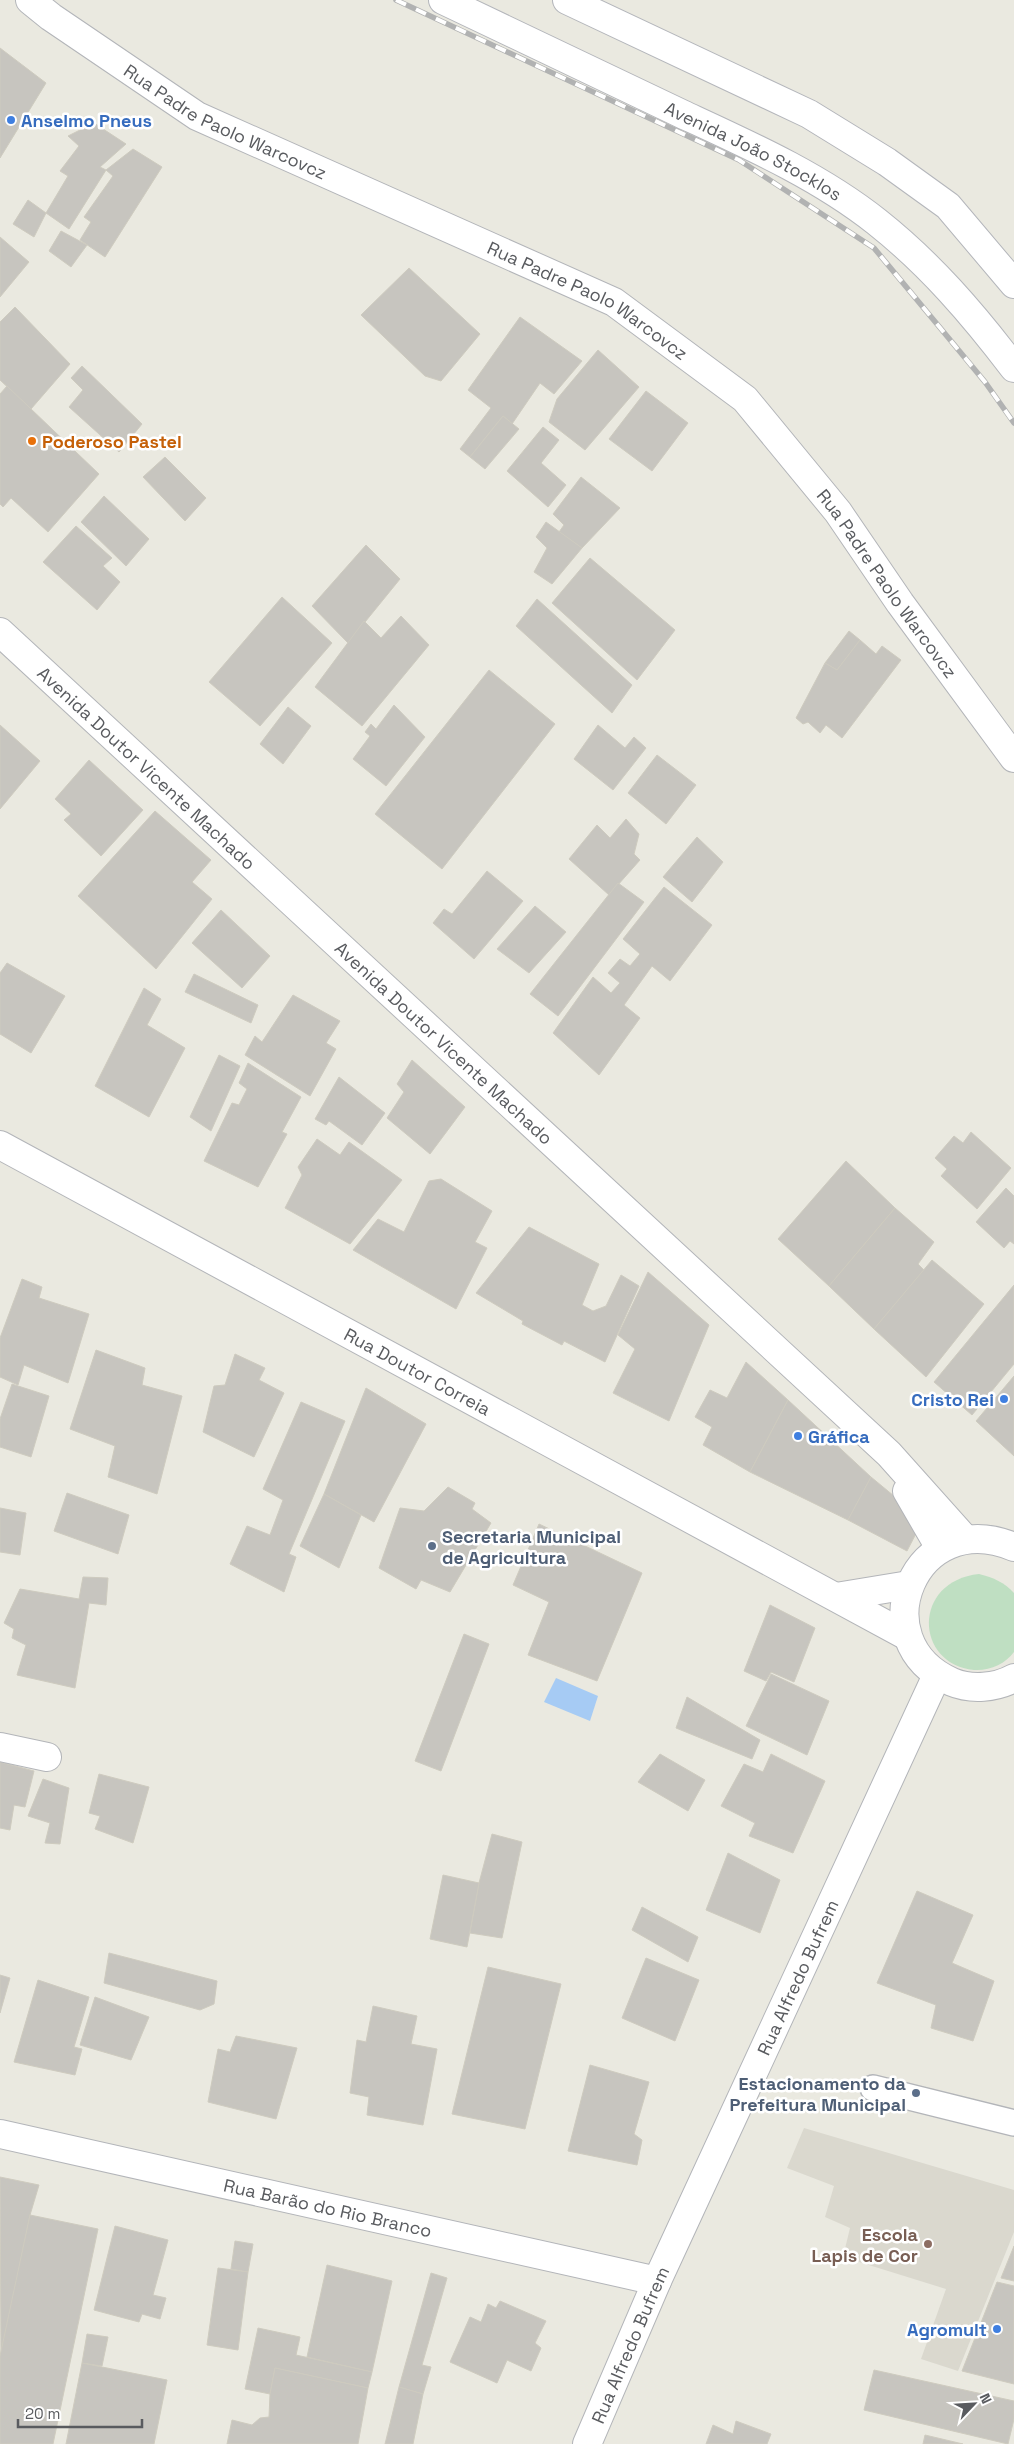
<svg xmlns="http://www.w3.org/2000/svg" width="1014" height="2444" font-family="'Space Grotesk',sans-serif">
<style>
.education{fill:#dad8ce}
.green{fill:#bfdfc2}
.water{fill:#a6cbf4}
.building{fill:#c7c5bf;stroke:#cecbbf}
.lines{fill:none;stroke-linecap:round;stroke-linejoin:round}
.lane-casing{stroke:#b3b5b9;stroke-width:28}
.street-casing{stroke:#b3b5b9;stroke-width:30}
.secondary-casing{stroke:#b4b6bb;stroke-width:30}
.lane{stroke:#fff;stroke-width:25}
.street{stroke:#fff;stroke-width:28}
.secondary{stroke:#fff;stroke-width:28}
.rail-casing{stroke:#b1b2b2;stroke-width:5.5}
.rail{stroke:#fff;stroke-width:4;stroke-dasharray:11;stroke-linecap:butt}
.shop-dot{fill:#3f7fe0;stroke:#fff;stroke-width:2}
.food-dot{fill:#e8710a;stroke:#fff;stroke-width:2}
.service-dot{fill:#5c6f8a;stroke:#fff;stroke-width:2}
.education-dot{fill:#8d6e63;stroke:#fff;stroke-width:2}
.labels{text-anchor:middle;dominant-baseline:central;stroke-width:5;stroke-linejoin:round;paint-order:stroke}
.shop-label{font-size:18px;font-weight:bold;fill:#366cbe;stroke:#fff;text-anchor:start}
.street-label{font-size:18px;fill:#595b5f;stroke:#fff}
.food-label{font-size:18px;font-weight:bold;fill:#c56008;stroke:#fff;text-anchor:start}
.service-label{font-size:18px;font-weight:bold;fill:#4e5e75;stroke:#fff;text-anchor:start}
.education-label{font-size:18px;font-weight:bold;fill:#785e54;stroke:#fff;text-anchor:end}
</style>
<rect width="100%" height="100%" fill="#eae9e0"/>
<!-- education -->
<polygon class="education" points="804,2128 1014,2190 1014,2232 958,2371 921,2359 946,2289 843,2257 850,2228 825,2217 834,2186 787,2168"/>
<!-- green -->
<path class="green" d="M979,1574C994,1578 1004,1582 1014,1593V1652C1005,1664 990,1671 974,1670C914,1664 912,1581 979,1574Z"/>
<!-- water -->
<polygon class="water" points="556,1678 598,1696 590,1721 544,1702"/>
<!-- building -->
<g class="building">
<polygon points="0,48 46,83 0,158"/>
<polygon points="94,123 126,144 100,167 106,170 69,229 46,213 68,176 60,171 79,146 68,136"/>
<polygon points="133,149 162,167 105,257 80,240 91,222 84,217 113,176 106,170"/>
<polygon points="28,200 46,213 34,237 13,224"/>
<polygon points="61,231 87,245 71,267 49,251"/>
<polygon points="0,237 29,262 0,297"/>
<polygon points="409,268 480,334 441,381 425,376 361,315"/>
<polygon points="15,307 70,364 31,409 0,380 0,322"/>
<polygon points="520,317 582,361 554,394 540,383 512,424 503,416 470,457 460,449 491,408 468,390"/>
<polygon points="598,350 639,387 585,450 549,422 557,399"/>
<polygon points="82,366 142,424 119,452 69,407 83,390 71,378"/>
<polygon points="7,386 99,474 48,532 11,498 3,507 0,504 0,394"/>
<polygon points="646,391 688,423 652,471 609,439"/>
<polygon points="503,416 519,429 485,469 470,457"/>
<polygon points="543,427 559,440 541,463 566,485 548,507 507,471"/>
<polygon points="165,457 206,498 185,521 143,477"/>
<polygon points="581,477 620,508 582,548 559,532 564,525 553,514"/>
<polygon points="104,496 149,539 126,566 81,522"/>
<polygon points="546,522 582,548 552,584 534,572 547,548 536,537"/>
<polygon points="76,526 112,558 103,566 120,582 97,610 43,562"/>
<polygon points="366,545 400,579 348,643 312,606"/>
<polygon points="590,558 675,630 637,680 552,603"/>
<polygon points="282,597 332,643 260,726 209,682"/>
<polygon points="537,599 632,685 612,713 516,626"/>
<polygon points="401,616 429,645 362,726 315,687 364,621 381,638"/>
<polygon points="849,631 860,640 837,670 825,663"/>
<polygon points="860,640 876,654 882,646 901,660 842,738 826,725 820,733 808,722 803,724 796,718 825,663 837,670"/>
<polygon points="489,670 555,724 442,869 375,814"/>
<polygon points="394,705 425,737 386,786 353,759 370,736 365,732 371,724 376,729"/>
<polygon points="288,707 311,726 283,764 260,744"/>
<polygon points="0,725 40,761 0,809"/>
<polygon points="598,725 625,748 634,737 646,748 613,790 574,759"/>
<polygon points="657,755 696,785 666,824 628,793"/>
<polygon points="89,760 143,810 101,856 64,820 71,814 55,799"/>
<polygon points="155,811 211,860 192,882 212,899 156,969 78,896"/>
<polygon points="626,819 639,834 634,854 640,860 609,895 569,859 597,825 610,838"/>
<polygon points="697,837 723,862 692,902 663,877"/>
<polygon points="487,871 523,901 474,959 433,923 444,909 452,914"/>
<polygon points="618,883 644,902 558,1016 530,994"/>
<polygon points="664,887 712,925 670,981 652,966 624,1005 640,1018 599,1075 553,1033 593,977 611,993 620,983 608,973 620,959 630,966 640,954 623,939"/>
<polygon points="535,906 566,932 529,973 497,949"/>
<polygon points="221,910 270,956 242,988 192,943"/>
<polygon points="7,963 65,996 31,1053 0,1034 0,973"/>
<polygon points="194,974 258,1005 251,1023 185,992"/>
<polygon points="144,988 161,999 147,1025 185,1048 149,1117 95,1086"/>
<polygon points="293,995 340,1021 326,1043 336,1049 310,1096 245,1055 255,1036 262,1042"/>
<polygon points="219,1055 240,1066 211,1131 190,1117"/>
<polygon points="412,1060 465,1107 430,1154 387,1118 404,1092 397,1084"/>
<polygon points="248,1063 301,1097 282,1132 287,1134 258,1187 204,1161 232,1103 239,1105 247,1089 239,1083"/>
<polygon points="339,1077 385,1113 362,1145 329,1121 326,1125 315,1119"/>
<polygon points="971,1132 1011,1168 977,1209 941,1176 947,1169 935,1158 954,1136 963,1143"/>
<polygon points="317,1139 340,1155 349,1142 402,1180 350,1244 285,1208 302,1175 298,1167"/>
<polygon points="846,1161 895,1208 829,1286 778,1239"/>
<polygon points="441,1179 492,1211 475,1242 487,1248 456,1309 353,1250 378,1219 404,1232 429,1181"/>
<polygon points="1006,1188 1014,1196 1014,1244 1010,1241 1004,1248 976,1222"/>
<polygon points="895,1208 934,1242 918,1264 924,1270 874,1329 829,1286"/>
<polygon points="529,1227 599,1264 582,1305 593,1311 606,1306 621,1275 639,1286 605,1362 564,1341 562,1345 522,1324 523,1321 476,1293"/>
<polygon points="932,1260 984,1304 926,1377 874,1329"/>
<polygon points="648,1272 709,1325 669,1421 613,1393 635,1349 618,1335"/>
<polygon points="22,1279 42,1287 39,1298 89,1314 68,1383 24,1365 18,1385 0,1377 0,1338"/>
<polygon points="1014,1285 1014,1364 972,1415 934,1382"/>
<polygon points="96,1350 145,1368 142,1385 182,1396 157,1494 108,1477 115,1446 70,1429"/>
<polygon points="235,1354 265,1368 259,1380 284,1393 254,1457 203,1432 214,1386 225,1385"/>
<polygon points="746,1362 788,1400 750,1472 703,1445 712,1427 695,1417 710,1390 727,1398"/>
<polygon points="1014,1376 1014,1456 976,1421"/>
<polygon points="12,1384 49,1396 31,1457 0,1447 0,1419"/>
<polygon points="366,1388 426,1424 374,1522 324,1494"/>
<polygon points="788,1400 871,1477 848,1520 750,1472"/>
<polygon points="301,1402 345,1421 289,1554 296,1557 284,1592 230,1564 247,1526 270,1535 283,1500 263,1489"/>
<polygon points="871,1477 923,1520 907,1551 848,1520"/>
<polygon points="448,1487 475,1503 472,1509 491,1523 450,1592 421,1580 416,1589 379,1568 400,1508 424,1511"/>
<polygon points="67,1493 129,1515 118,1554 54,1531"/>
<polygon points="324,1494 361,1515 339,1568 300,1546"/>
<polygon points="0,1508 26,1513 20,1555 0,1552"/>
<polygon points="539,1524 642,1573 597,1681 528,1655 549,1602 513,1585"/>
<polygon points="83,1577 108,1578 106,1605 89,1603 75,1688 17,1675 26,1645 12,1638 14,1629 4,1623 20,1589 79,1599"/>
<polygon points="770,1605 815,1628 794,1682 771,1672 766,1681 744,1671"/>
<polygon points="464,1634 489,1644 441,1771 415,1761"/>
<polygon points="771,1674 829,1701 807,1755 746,1726"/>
<polygon points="687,1697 760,1740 752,1759 676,1728"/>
<polygon points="660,1754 705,1780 688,1811 638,1782"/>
<polygon points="771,1754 825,1781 793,1853 749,1836 755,1823 721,1806 744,1764 763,1772"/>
<polygon points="0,1762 34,1771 25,1807 14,1805 10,1830 0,1828"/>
<polygon points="99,1774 149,1787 133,1843 95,1829 100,1816 89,1813"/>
<polygon points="43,1779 69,1788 60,1844 45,1843 50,1823 28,1816"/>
<polygon points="492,1834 522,1842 502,1938 470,1933 479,1883"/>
<polygon points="728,1853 780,1880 760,1933 706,1910"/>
<polygon points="443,1875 479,1883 467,1947 430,1939"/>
<polygon points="917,1891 973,1915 952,1963 994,1981 973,2041 931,2028 936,2005 877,1983"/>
<polygon points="642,1907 698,1937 688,1962 632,1930"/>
<polygon points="109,1953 217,1981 214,2004 200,2010 104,1983"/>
<polygon points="646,1958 699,1980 675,2041 622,2018"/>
<polygon points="488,1967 561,1984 525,2129 452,2114"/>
<polygon points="0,1975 10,1978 0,2013"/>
<polygon points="38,1980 89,1997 74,2047 82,2049 75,2075 14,2062"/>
<polygon points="95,1997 149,2017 131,2060 80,2045"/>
<polygon points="373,2006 417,2016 411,2044 437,2049 423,2125 367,2115 369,2097 350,2093 357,2040 366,2042"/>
<polygon points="236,2036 297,2048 276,2119 208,2102 218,2049 230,2052"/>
<polygon points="590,2065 649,2082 634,2134 642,2140 637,2165 568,2151"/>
<polygon points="0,2177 39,2185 30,2215 1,2356"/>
<polygon points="30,2215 98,2229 53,2444 0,2444 0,2356"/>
<polygon points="115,2226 168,2240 153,2295 166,2298 160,2319 142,2314 139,2322 94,2310"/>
<polygon points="235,2241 253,2244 248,2272 231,2269"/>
<polygon points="1014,2246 1014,2281 1001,2278"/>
<polygon points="327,2265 392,2281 372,2372 307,2357"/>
<polygon points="218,2268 248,2272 238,2350 207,2345"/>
<polygon points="431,2273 447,2278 422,2365 431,2367 423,2394 399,2387"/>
<polygon points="997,2282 1014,2286 1014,2384 962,2371"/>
<polygon points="500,2301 546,2321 535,2343 541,2348 531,2371 507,2360 497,2383 450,2362 470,2317 481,2322 488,2304 496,2308"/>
<polygon points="258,2328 300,2337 296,2355 372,2372 368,2388 275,2368 270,2394 245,2389"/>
<polygon points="87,2334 108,2337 102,2366 82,2363"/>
<polygon points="82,2363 167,2380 154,2444 66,2444"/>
<polygon points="275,2368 368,2388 358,2444 227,2444 232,2420 252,2425 260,2418 269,2417 270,2394"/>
<polygon points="874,2370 1014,2401 1014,2419 1008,2444 864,2410"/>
<polygon points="399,2387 423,2394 413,2444 385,2444"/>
<polygon points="736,2421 771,2434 767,2444 706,2444 713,2425 733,2434"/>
<polygon points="925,2435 963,2444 923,2444"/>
</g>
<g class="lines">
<defs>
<polyline id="lane" points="873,2088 1014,2123"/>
<g id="street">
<path id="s1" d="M30,0L51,17L197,116L614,302L745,399L838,512L900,603L1014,758"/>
<path id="s2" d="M0,632L889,1454L965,1539"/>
<path id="s3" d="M0,1145L907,1636"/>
<polyline points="907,1491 940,1548"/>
<path d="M1014,1547C915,1505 859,1641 952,1682C971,1690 996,1688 1014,1678"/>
<polyline points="836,1597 909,1585"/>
<polyline points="0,1747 47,1757"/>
<path id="s4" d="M0,2134L657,2281"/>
<path id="s5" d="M587,2444L657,2281L937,1675"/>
</g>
<g id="secondary">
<path id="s6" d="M443,0C523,38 603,76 682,114C749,145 819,176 877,222C930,264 973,314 1014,368"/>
<polyline points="567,0 809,114 887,162 948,206 1014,284"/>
</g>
</defs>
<!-- lane casing -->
<use href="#lane" class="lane-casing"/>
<!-- street casing -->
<use href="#street" class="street-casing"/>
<!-- secondary casing -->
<use href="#secondary" class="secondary-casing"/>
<!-- lane -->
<use href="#lane" class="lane"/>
<!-- street -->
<use href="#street" class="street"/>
<!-- secondary -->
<use href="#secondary" class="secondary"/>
<defs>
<polyline id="rail" points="396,0 739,160 874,248 985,382 1014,423"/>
</defs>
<!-- rail casing -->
<use href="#rail" class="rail-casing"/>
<!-- rail -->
<use href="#rail" class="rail"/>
</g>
<!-- markers -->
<g class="shop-dot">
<circle cx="11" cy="120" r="5"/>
<circle cx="1004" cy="1399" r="5"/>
<circle cx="798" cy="1436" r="5"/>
<circle cx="997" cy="2329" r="5"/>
</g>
<circle class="food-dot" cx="32" cy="441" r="5"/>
<g class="service-dot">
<circle cx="432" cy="1546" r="5"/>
<circle cx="916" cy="2093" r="5"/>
</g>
<circle class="education-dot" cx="928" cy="2244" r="5"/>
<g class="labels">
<!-- shop labels -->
<g class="shop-label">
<text x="21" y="120">Anselmo Pneus</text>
<text x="994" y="1399" text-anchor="end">Cristo Rei</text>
<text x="808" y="1436">Gráfica</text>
<text x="987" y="2329" text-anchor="end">Agromult</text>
</g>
<!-- street labels -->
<g class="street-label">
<text stroke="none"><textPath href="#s1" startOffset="231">Rua Padre Paolo Warcovcz</textPath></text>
<text stroke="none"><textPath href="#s6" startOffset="345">Avenida João Stocklos</textPath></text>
<text stroke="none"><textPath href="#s1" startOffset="636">Rua Padre Paolo Warcovcz</textPath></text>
<text stroke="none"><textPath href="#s1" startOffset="1056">Rua Padre Paolo Warcovcz</textPath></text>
<text stroke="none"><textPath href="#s2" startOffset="200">Avenida Doutor Vicente Machado</textPath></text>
<text stroke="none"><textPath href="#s2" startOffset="605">Avenida Doutor Vicente Machado</textPath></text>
<text stroke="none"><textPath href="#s3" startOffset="475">Rua Doutor Correia</textPath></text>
<text stroke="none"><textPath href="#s5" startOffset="512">Rua Alfredo Bufrem</textPath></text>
<text stroke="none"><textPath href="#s4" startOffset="336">Rua Barão do Rio Branco</textPath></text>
<text stroke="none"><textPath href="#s5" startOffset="108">Rua Alfredo Bufrem</textPath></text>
</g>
<!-- food labels -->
<g class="food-label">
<text x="42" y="441">Poderoso Pastel</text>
</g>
<!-- service labels -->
<g class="service-label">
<text x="442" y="1536">Secretaria Municipal<tspan x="442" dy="21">de Agricultura</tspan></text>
<text x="906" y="2083" text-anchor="end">Estacionamento da<tspan x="906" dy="21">Prefeitura Municipal</tspan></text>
</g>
<!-- education labels -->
<g class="education-label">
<text x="918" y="2234">Escola<tspan x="918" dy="21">Lapis de Cor</tspan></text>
</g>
</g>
<!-- north arrow -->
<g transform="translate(974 2404) rotate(65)" stroke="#ffffff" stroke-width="4" paint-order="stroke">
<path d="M0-4L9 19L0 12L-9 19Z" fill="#595b5f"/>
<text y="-8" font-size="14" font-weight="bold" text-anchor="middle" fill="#595b5f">N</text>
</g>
<!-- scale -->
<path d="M18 2419v8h124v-8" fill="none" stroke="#595b5f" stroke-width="2.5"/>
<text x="25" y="2419" font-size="15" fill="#595b5f" stroke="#ffffff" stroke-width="4" paint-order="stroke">20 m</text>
</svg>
